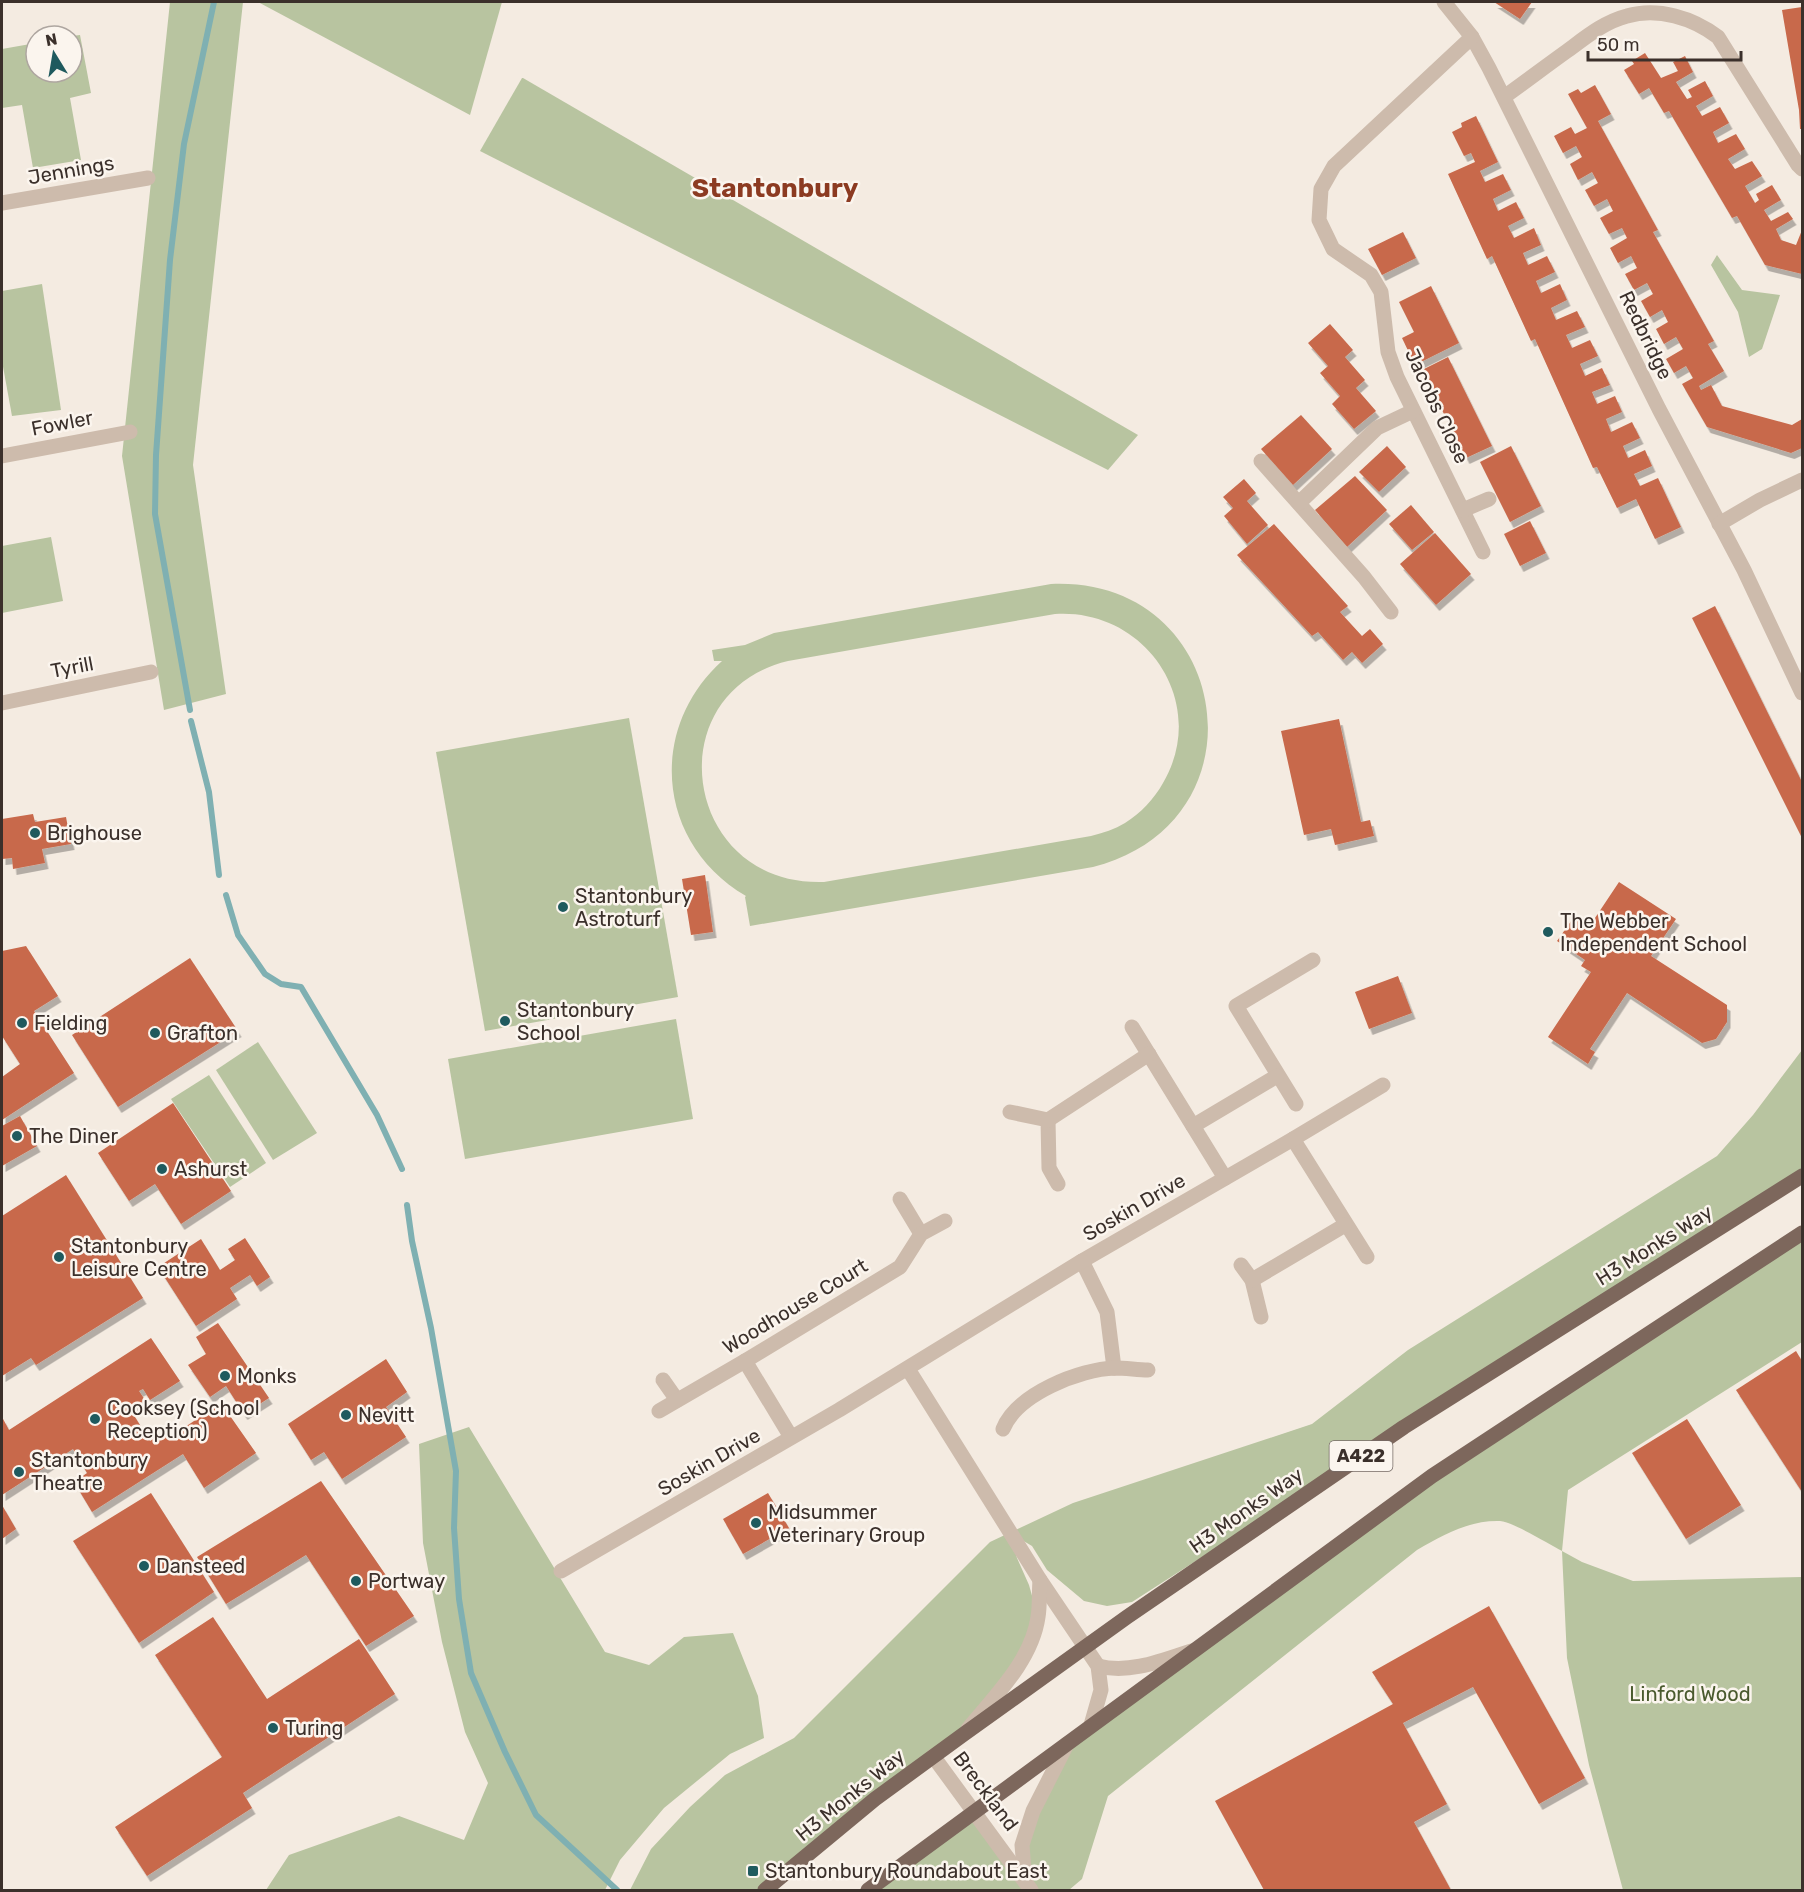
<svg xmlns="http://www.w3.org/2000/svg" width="1804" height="1892" font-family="Rubik,sans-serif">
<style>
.green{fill:#b8c4a0;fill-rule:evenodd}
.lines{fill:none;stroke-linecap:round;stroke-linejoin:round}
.stream{stroke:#7fb0b2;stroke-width:6}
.building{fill:#c8694b;filter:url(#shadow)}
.minor{stroke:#cdbbac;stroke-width:15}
.primary{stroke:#7d675c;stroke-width:15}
.poi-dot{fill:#1f5a5e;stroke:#fbf5ee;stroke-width:2}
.labels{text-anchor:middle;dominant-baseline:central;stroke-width:5;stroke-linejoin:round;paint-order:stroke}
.shield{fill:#fbf5ee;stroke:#756b66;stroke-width:1.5}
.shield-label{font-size:18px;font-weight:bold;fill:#3b302b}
.street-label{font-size:20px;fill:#3b302b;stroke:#fbf5ee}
.poi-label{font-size:20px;fill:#3b302b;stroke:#fbf5ee;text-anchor:start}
.park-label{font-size:20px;fill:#4a5a2e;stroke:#fbf5ee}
.district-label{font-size:26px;font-weight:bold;fill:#8c3b22;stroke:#fbf5ee}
</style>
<defs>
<filter id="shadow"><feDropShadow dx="3.5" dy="6" stdDeviation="0" flood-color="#0004"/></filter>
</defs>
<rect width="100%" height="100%" fill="#f4ebe1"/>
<!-- green -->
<g class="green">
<polygon points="170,2 243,2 193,465 226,694 164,710 122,456"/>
<polygon points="258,2 502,2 470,115"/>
<polygon points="80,35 91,93 70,98 81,160 33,168 22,105 2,108 2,49 36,43 36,72 72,72 72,36"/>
<polygon points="522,78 523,78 1138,435 1108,470 480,151"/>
<polygon points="1717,255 1742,290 1780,295 1762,349 1749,357 1738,312 1711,265"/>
<polygon points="42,284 61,410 12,416 2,361 2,291"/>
<polygon points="51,537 63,601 2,613 2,546"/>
<path d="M1051,584C1232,576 1270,822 1093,867L750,926L745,897L746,896C658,845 646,730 722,661H714L712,650L745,645L774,633ZM1055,614C1146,608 1210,703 1163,783C1154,799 1141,813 1125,823C1115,829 1103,833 1091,836L824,882C683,887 655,693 788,661Z"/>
<polygon points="629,718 678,997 485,1031 436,752"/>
<polygon points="676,1019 693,1119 465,1159 448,1059"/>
<polygon points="258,1042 317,1133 273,1160 216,1070"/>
<polygon points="1802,1050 1802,1176 1404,1427 1132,1602 1107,1606 1084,1601 1047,1570 1032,1546 1010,1533 1017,1558 1029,1585 1038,1617 1032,1639 964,1734 765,1890 630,1890 651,1849 690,1807 725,1775 794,1738 990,1542 1073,1503 1312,1424 1408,1350 1717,1156 1753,1115"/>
<polygon points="209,1075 266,1163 230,1187 171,1099"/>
<path d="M1802,1233V1342L1568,1490L1562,1551L1582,1562L1633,1581L1802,1577V1890H1623L1589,1765L1567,1658L1562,1551C1549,1544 1513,1522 1500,1521C1469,1520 1443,1535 1417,1550L1108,1796L1082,1879L1069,1890H868L974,1811L1024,1880L1022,1845L1067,1744L1382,1513Z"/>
<polygon points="469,1427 605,1652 649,1665 684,1637 733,1633 758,1696 764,1738 730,1754 664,1808 620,1860 605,1890 266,1890 289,1855 399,1816 464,1840 488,1783 465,1732 442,1642 423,1543 419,1444"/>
</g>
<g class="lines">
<!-- stream -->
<g class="stream">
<polyline points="190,710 155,514 156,455 170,260 184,144 214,2"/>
<polyline points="191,721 209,792 219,875"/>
<polyline points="226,895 238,935 265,974 281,984 301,987 377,1115 402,1169"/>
<polyline points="407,1205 412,1241 431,1328 456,1471 454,1528 459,1599 471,1673 505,1752 536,1815 617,1890"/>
</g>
</g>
<!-- building -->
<g class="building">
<polygon points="1494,2 1532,2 1520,19"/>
<polygon points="1802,7 1802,129 1800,129 1799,110 1782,10"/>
<polygon points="1645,53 1661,78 1678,71 1673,62 1685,56 1693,72 1676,82 1687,99 1692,97 1688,90 1705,81 1713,96 1696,106 1702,116 1720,107 1729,123 1713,132 1718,143 1736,134 1745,149 1728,159 1735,169 1752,161 1762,176 1745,186 1755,203 1759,200 1756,194 1772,185 1781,200 1764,210 1771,221 1788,212 1793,219 1776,229 1781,240 1796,245 1802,230 1802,274 1765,265 1737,216 1732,218 1669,111 1664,113 1649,88 1639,94 1624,70 1634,64 1632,61"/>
<polygon points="1595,85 1611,114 1598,121 1658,230 1653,232 1714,341 1708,344 1724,371 1699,386 1701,390 1711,385 1722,406 1792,425 1802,419 1802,448 1791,453 1707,427 1682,384 1693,378 1686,366 1674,373 1666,359 1683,349 1676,337 1664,344 1656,329 1668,322 1662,310 1650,317 1641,301 1653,294 1647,283 1634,290 1625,274 1637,268 1631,256 1618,263 1610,248 1627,238 1622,228 1609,234 1600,218 1613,211 1607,199 1594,206 1585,190 1598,183 1592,172 1578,180 1570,164 1582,157 1576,146 1563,153 1554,136 1571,127 1575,134 1587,128 1568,94 1578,89 1581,93"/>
<polygon points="1476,116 1498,162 1480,171 1485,182 1503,174 1511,190 1493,199 1498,211 1516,202 1524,218 1508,226 1514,238 1534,228 1541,245 1523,253 1528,265 1547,256 1555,272 1536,281 1541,293 1560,284 1567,300 1551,308 1556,320 1577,311 1585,327 1566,335 1572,348 1590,340 1598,356 1580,364 1585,376 1602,368 1610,385 1592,392 1597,404 1615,396 1622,412 1606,419 1611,432 1632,422 1640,438 1623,446 1628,458 1645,450 1652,466 1634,474 1640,486 1658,478 1681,527 1655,539 1636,499 1617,508 1597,467 1593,468 1535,339 1531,341 1492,256 1487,259 1448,174 1475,162 1471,153 1464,156 1452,132 1462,127 1461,123"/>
<polygon points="1403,232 1416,258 1382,275 1368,249"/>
<polygon points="1431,286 1459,343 1415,365 1402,338 1414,332 1399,302"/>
<polygon points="1330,324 1353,350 1345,357 1365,380 1356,388 1376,411 1354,429 1332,404 1340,396 1320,373 1328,366 1308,343"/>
<polygon points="1448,357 1492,446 1466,458 1422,370"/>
<polygon points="1301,415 1332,449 1293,485 1261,449"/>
<polygon points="1387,446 1406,467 1379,492 1359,472"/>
<polygon points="1511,446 1541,506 1510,522 1480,462"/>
<polygon points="1355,476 1387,510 1347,547 1315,510"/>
<polygon points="1244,479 1256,493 1247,501 1268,525 1247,544 1224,516 1233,508 1223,497"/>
<polygon points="1411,505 1434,532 1412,550 1389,524"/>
<polygon points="1530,521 1546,553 1520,566 1504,534"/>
<polygon points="1274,524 1348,606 1340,612 1362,636 1370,629 1383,644 1362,663 1352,652 1343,660 1318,632 1312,636 1237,555"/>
<polygon points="1435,533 1471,574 1436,605 1400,564"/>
<polygon points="1715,606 1802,782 1802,838 1692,618"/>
<polygon points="1339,719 1361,822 1370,820 1374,836 1335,845 1331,829 1304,835 1281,731"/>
<polygon points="33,814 35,822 66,817 71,844 42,849 45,863 13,869 12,858 2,859 2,819"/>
<polygon points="705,875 713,932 691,935 682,879"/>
<polygon points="1619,882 1676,919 1651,956 1727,1005 1727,1022 1716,1039 1702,1043 1627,993 1590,1049 1595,1052 1588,1064 1548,1037 1591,972 1581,966 1585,960 1557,941 1576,914 1591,924"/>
<polygon points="26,946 58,996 34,1011 74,1073 2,1120 2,1077 20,1064 2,1036 2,951"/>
<polygon points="190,958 238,1031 118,1107 72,1035"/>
<polygon points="1398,976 1412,1013 1369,1029 1355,992"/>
<polygon points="173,1103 231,1191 181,1224 155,1184 129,1201 98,1153"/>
<polygon points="20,1116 37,1146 2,1166 2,1126"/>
<polygon points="66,1175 143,1298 36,1365 31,1358 2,1376 2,1216"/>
<polygon points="245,1238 270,1277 257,1286 250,1275 230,1288 237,1299 196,1326 158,1267 201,1239 220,1270 235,1260 228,1249"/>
<polygon points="218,1323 269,1398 244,1414 226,1386 210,1397 188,1365 206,1354 196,1337"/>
<polygon points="151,1338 180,1381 150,1400 143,1389 139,1391 145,1400 130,1409 150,1441 169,1429 173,1435 221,1403 256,1453 204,1488 183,1454 92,1512 74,1482 87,1473 73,1449 2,1495 2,1417 9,1430"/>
<polygon points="1796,1351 1802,1361 1802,1492 1736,1390"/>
<polygon points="386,1359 407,1392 386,1407 406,1437 342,1479 324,1452 311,1460 288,1424"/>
<polygon points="1687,1419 1741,1505 1686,1539 1632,1453"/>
<polygon points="321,1481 414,1616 366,1646 306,1555 226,1604 197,1557"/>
<polygon points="151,1493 214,1592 139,1643 73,1541"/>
<polygon points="768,1493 789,1528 743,1554 723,1519"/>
<polygon points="2,1505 16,1529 2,1539"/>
<polygon points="1489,1606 1585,1778 1539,1804 1473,1687 1403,1723 1447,1804 1414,1822 1451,1890 1264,1890 1215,1801 1393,1704 1372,1672"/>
<polygon points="213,1617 267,1699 359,1639 395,1694 243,1793 252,1808 147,1876 115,1827 222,1757 155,1655"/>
</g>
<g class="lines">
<!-- minor -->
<g class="minor">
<polyline points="1444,2 1472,37 1489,68 1659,409 1744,570 1802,693"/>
<polyline points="1472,37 1334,166 1321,189 1319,220 1333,249 1371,275 1381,292 1388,352 1397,377 1483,552"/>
<path d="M1504,97C1525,82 1546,66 1567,51C1586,37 1604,22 1627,16C1658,7 1693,18 1718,37L1798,165L1802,169"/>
<polyline points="2,203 148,178"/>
<polyline points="2,456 130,432"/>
<polyline points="1261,461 1364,577 1391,612"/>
<polyline points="1299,503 1377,428 1413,411"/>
<polyline points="1463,510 1489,499"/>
<polyline points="1719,524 1760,500 1802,480"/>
<polyline points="2,703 151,672"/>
<polyline points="1132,1027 1225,1178"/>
<polyline points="1296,1104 1236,1006 1313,960"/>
<polyline points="1010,1112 1048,1120 1049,1168 1058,1184"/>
<polyline points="1048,1120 1149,1054"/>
<polyline points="1193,1126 1277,1076"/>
<polyline points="1293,1139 1367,1257"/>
<polyline points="900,1199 921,1234"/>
<polyline points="1082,1261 1107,1312 1114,1368"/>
<polyline points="1241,1265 1252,1280 1261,1317"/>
<polyline points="1252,1280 1345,1225"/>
<polyline points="745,1361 791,1437"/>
<polyline points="908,1369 1040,1580 1098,1666 1101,1690 1091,1725"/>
<polyline points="663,1380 677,1400"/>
<polyline points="659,1411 745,1361 900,1267 921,1234 945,1221"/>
<path d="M1003,1429C1017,1394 1080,1369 1115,1368C1126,1368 1138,1370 1148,1370"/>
<polyline points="561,1571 839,1410 1082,1261 1293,1139 1383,1085"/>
<path d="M1098,1666C1129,1674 1161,1661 1191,1651"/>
<path d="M968,1729C995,1696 1032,1660 1038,1617C1040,1605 1039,1592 1040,1580"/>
<polyline points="933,1756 1031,1890"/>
<polyline points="1025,1881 1022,1845 1033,1811 1067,1744"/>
</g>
<!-- primary -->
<g class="primary">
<polyline points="765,1890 875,1799 964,1734 1127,1617 1404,1427 1802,1176"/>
<polyline points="868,1890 1432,1476 1802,1233"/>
</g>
</g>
<!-- markers -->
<g class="poi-dot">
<circle cx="35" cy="833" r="6"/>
<circle cx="563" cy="907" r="6"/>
<circle cx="1548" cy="932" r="6"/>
<circle cx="505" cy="1021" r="6"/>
<circle cx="22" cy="1023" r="6"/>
<circle cx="155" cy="1033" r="6"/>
<circle cx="17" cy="1136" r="6"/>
<circle cx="162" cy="1169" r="6"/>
<circle cx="59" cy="1257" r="6"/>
<circle cx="225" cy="1376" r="6"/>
<circle cx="346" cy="1415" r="6"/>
<circle cx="95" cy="1419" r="6"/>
<circle cx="19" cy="1472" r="6"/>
<circle cx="756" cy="1523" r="6"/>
<circle cx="144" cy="1566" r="6"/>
<circle cx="356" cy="1581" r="6"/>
<circle cx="273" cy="1728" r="6"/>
<rect x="747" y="1865" width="12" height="12" rx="3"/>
</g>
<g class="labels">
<!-- shield labels -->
<rect class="shield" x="1329.5" y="1441" width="63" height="30" rx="4.5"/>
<g class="shield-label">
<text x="1361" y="1456">A422</text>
</g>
<!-- street labels -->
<g class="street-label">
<text transform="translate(71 170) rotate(-10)">Jennings</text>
<text transform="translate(1646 335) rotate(64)">Redbridge</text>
<text transform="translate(1437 406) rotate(65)">Jacobs Close</text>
<text transform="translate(62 423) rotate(-11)">Fowler</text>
<text transform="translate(72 667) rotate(-11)">Tyrill</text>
<text transform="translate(1134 1207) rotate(-30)">Soskin Drive</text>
<text transform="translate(1654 1245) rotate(-32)">H3 Monks Way</text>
<text transform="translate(795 1306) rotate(-31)">Woodhouse Court</text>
<text transform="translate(709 1462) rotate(-30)">Soskin Drive</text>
<text transform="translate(1246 1510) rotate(-35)">H3 Monks Way</text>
<text transform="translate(986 1791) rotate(53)">Breckland</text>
<text transform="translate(850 1795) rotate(-39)">H3 Monks Way</text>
</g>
<!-- poi labels -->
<g class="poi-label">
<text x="47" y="833">Brighouse</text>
<text x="575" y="896">Stantonbury<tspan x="575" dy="23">Astroturf</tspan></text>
<text x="1560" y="921">The Webber<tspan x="1560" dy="23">Independent School</tspan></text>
<text x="517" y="1010">Stantonbury<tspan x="517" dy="23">School</tspan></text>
<text x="34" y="1023">Fielding</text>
<text x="167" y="1033">Grafton</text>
<text x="29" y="1136">The Diner</text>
<text x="174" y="1169">Ashurst</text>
<text x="71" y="1246">Stantonbury<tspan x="71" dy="23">Leisure Centre</tspan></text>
<text x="237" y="1376">Monks</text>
<text x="107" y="1408">Cooksey (School<tspan x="107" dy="23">Reception)</tspan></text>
<text x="358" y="1415">Nevitt</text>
<text x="31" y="1460">Stantonbury<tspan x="31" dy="23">Theatre</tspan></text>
<text x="768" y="1512">Midsummer<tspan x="768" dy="23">Veterinary Group</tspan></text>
<text x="156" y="1566">Dansteed</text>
<text x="368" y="1581">Portway</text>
<text x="285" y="1728">Turing</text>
<text x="765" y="1871">Stantonbury Roundabout East</text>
</g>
<!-- park labels -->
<g class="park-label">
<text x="1690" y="1694">Linford Wood</text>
</g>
<!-- district labels -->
<g class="district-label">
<text x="775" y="188">Stantonbury</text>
</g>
</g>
<!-- border -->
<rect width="1804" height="1892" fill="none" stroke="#3b302b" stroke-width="6"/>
<!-- north arrow -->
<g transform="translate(54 54) rotate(349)"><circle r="28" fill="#fbf5ee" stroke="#aea6a0" stroke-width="1.5"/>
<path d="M0-4.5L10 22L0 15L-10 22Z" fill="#1f5a5e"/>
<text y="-9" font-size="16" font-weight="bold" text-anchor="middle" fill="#3b302b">N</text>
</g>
<!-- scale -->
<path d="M1588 51v9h153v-9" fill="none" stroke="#3b302b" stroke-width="3"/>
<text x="1597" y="51" font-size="18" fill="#3b302b" stroke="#fbf5ee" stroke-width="4.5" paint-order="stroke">50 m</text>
</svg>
